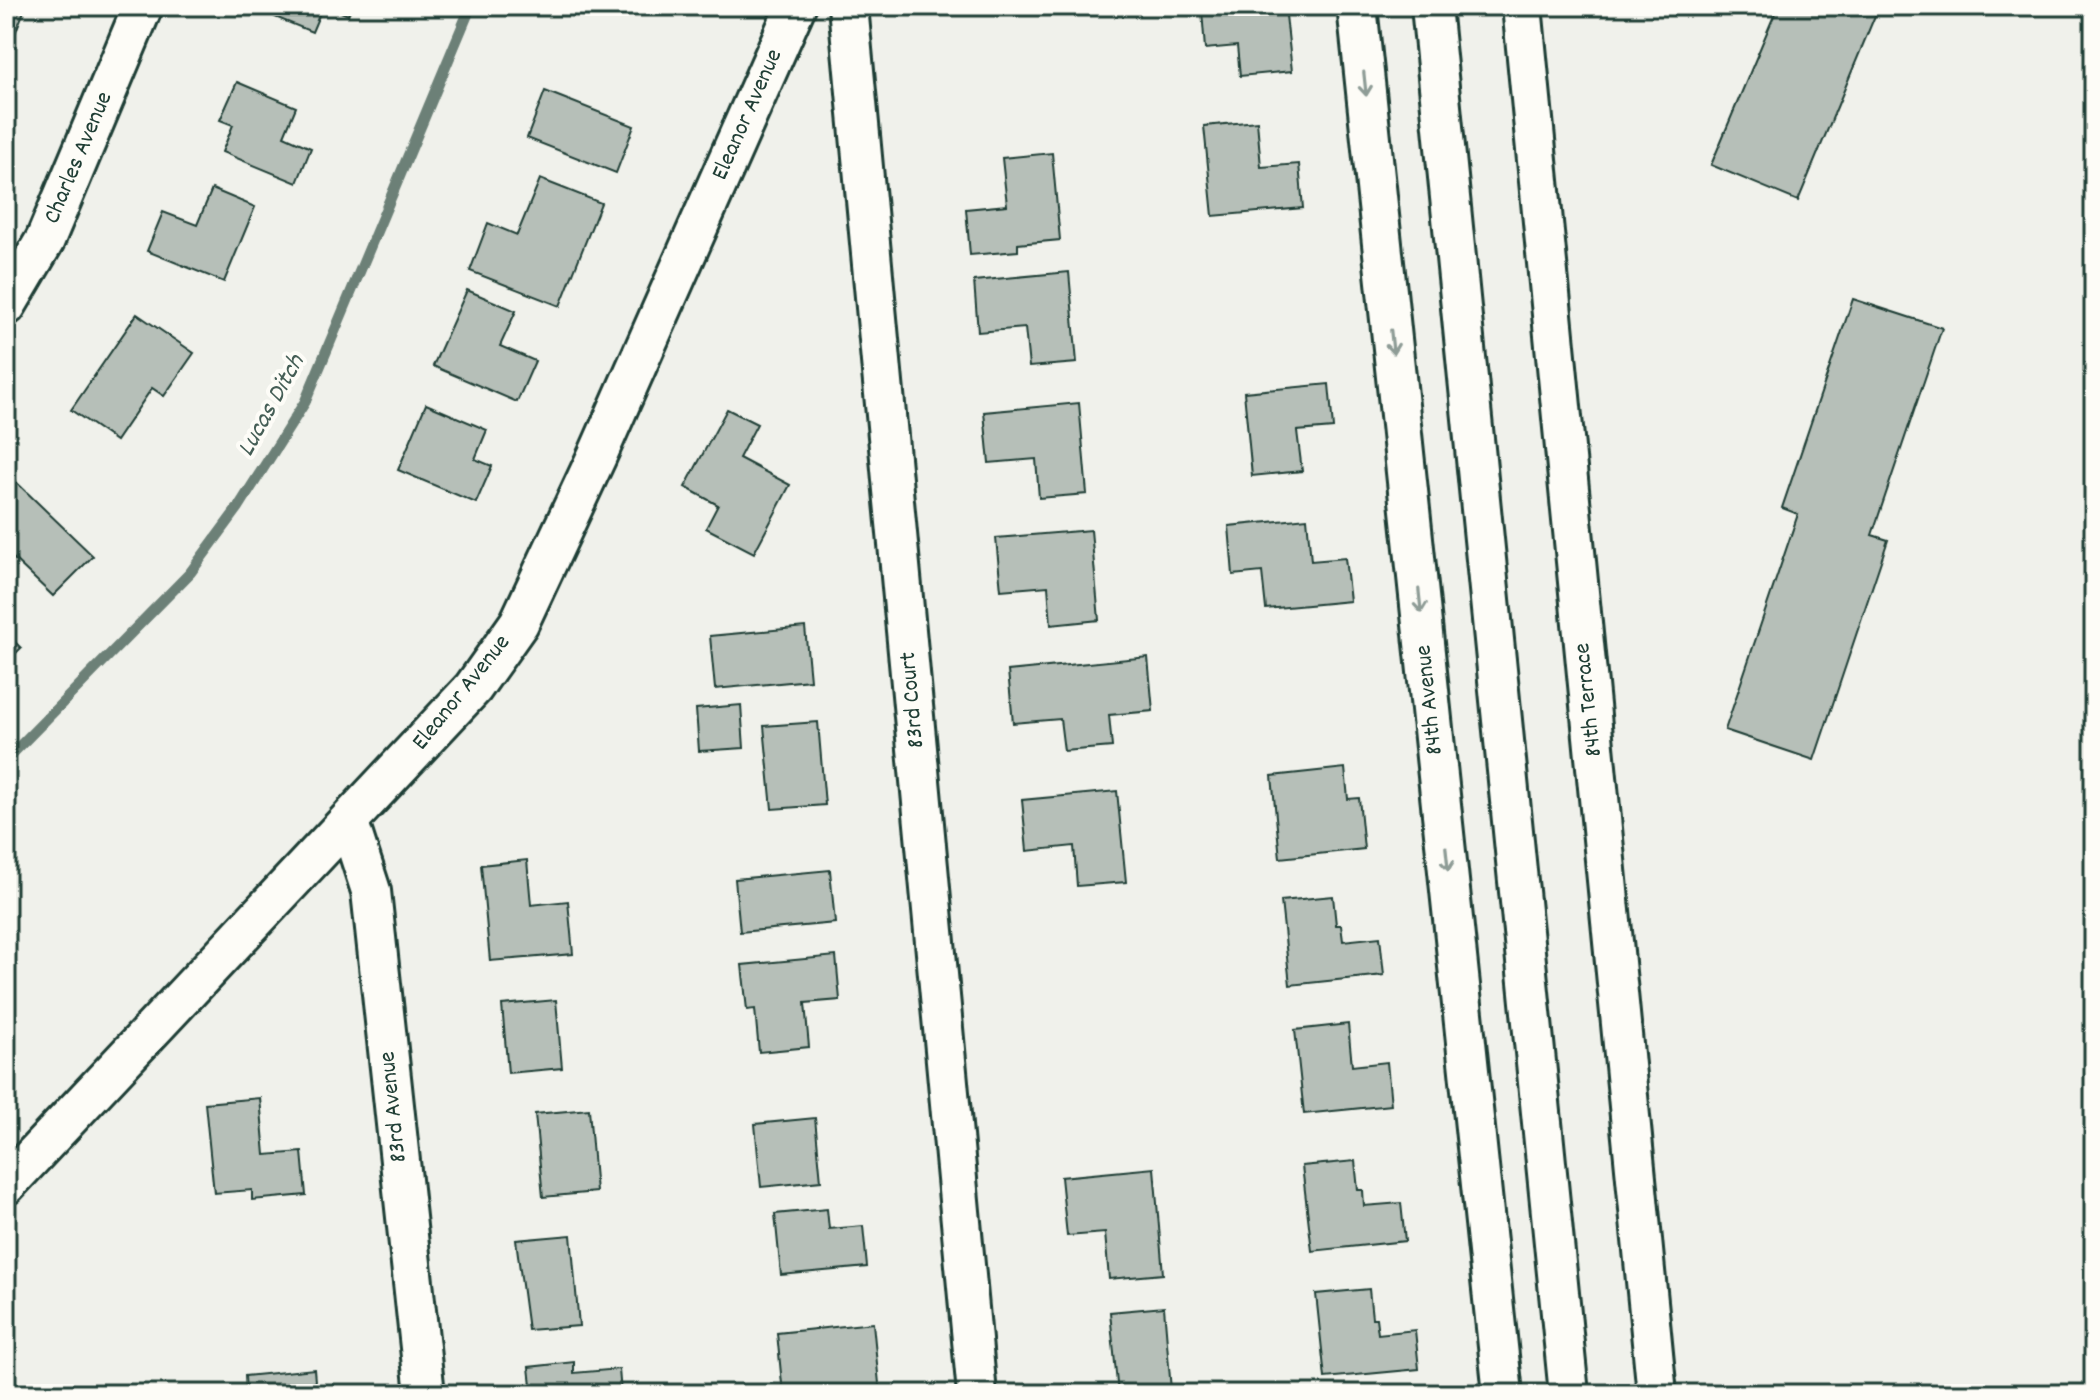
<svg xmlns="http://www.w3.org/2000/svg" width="2100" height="1400" font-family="Dekko,sans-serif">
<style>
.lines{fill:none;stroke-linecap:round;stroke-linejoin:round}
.stream{stroke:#6c8077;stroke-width:11}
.building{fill:#b6bfb8;stroke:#1f3d34;stroke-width:2}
.street-casing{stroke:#1f3d34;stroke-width:44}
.street{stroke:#fdfcf7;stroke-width:38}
.oneway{stroke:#8e9c96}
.labels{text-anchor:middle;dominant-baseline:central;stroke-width:8;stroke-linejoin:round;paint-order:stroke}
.street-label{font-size:24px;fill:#1f3d34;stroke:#fdfcf7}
.water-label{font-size:26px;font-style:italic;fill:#455e56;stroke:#fdfcf7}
</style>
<rect width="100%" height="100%" fill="#f0f1eb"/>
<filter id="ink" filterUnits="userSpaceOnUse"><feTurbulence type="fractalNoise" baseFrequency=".0125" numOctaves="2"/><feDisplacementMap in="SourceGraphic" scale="16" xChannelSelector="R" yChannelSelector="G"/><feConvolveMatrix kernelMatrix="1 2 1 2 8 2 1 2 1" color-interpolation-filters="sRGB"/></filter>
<g filter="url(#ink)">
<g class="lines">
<!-- stream -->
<polyline class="stream" points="6,760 190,573 238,508 305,402 471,6"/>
</g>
<!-- building -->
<g class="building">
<polygon points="6,6 26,6 6,56"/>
<polygon points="279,6 323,6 312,32 275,17"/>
<polygon points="326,6 352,6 348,15"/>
<polygon points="654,6 681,6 677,15"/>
<polygon points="1257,6 1285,6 1292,71 1240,76 1237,46 1205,49 1202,11"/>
<polygon points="1778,6 1879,6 1798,201 1711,165"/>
<polygon points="237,82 296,107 284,136 311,148 297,183 222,152 233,125 220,120"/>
<polygon points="545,91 634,126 616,173 527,138"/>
<polygon points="1257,121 1261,167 1299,164 1303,208 1213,216 1204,126"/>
<polygon points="1052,153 1060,240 1018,244 1018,251 970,255 966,209 1007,205 1002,158"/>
<polygon points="540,179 601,203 560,306 470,271 488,223 517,235"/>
<polygon points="212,189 255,207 224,282 147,251 163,212 197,225"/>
<polygon points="1069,272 1077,363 1029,367 1025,328 978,332 974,281"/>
<polygon points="467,290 516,311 500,346 535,361 517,402 433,366"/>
<polygon points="1853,299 1942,328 1872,535 1888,540 1814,760 1725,730 1798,514 1782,508"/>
<polygon points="137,314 194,353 164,396 152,388 116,441 71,410"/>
<polygon points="1329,384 1333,428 1297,431 1302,471 1252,476 1244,392"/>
<polygon points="1079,403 1087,494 1039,498 1036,459 989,463 984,412"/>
<polygon points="426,404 487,430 475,459 492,466 476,503 398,470"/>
<polygon points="727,409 757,424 739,458 790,485 754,553 706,528 718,505 685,487"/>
<polygon points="13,479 93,556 53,596 13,558 6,565 6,486"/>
<polygon points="1307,518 1311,561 1345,558 1350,601 1266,609 1262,572 1233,575 1229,526"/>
<polygon points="1091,530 1099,620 1051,625 1048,586 1001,590 996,538"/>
<polygon points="805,627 810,680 715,689 710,636"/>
<polygon points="6,633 21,648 6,663"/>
<polygon points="1148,657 1153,711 1109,715 1112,747 1064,751 1060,719 1013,723 1008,671"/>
<polygon points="741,705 744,748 699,751 696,709"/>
<polygon points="818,722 825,805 772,809 764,726"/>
<polygon points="1345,768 1348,799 1359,798 1364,849 1280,858 1272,776"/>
<polygon points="1117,791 1126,882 1077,886 1074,846 1027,851 1022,800"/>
<polygon points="527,860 531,905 568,901 573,954 490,961 481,865"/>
<polygon points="830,870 835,923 740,932 735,879"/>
<polygon points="1333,896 1336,925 1341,925 1343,941 1380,937 1384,975 1290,985 1281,901"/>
<polygon points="836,956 840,1000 805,1003 809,1047 759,1052 755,1009 747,1010 742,965"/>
<polygon points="556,1000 562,1068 508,1073 502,1005"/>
<polygon points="1348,1024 1352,1066 1387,1062 1391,1105 1304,1114 1295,1030"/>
<polygon points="260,1098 265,1155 302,1152 306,1195 252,1200 252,1190 214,1193 205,1103"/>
<polygon points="589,1109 596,1192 543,1197 535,1114"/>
<polygon points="815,1118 821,1181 761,1187 755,1124"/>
<polygon points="1355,1161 1358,1190 1363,1190 1364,1206 1401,1203 1405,1241 1312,1251 1302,1166"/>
<polygon points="1154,1168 1163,1274 1109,1279 1105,1233 1067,1236 1061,1177"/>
<polygon points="827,1209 829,1229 863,1226 867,1267 781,1275 775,1214"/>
<polygon points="571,1235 579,1326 528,1330 516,1240"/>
<polygon points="1369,1289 1372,1318 1376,1318 1378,1334 1415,1330 1419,1369 1325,1378 1316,1294"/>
<polygon points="1164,1307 1171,1390 1118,1394 1110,1312"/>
<polygon points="873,1323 880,1394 783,1394 777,1333"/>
<polygon points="574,1362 574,1373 619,1369 621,1394 532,1394 529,1367"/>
<polygon points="314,1369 316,1394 246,1394 245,1376"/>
</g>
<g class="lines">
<defs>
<g id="street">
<polyline points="848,6 977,1394"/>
<polyline points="1357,6 1503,1394"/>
<polyline points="1431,6 1569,1394"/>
<polyline points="1522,6 1657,1394"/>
<polyline points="6,306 45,240 143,6"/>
<polyline points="349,823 371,891 425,1394"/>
<polyline points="6,1185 473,688 519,623 597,456 796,6"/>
</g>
</defs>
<!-- street casing -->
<use href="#street" class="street-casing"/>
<!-- street -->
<use href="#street" class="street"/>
</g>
<!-- one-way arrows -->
<defs><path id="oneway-shaft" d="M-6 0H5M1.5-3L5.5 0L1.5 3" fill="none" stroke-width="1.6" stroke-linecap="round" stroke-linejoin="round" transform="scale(2)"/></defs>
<g class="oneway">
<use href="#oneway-shaft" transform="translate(1365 84) rotate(84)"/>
<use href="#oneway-shaft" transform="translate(1392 342) rotate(84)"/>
<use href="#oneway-shaft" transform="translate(1420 601) rotate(84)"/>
<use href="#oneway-shaft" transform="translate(1447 859) rotate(84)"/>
</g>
</g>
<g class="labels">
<!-- street labels -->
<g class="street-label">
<text transform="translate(748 115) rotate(-66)">Eleanor Avenue</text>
<text transform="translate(79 158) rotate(-67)">Charles Avenue</text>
<text transform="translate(462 693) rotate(-51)">Eleanor Avenue</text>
<text transform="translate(913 700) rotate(-95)">83rd Court</text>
<text transform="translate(1430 700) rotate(-96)">84th Avenue</text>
<text transform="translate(1589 700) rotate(-96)">84th Terrace</text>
<text transform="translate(394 1107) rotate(-96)">83rd Avenue</text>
</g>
<!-- water labels -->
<g class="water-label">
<text transform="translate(272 406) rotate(-61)">Lucas Ditch</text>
</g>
</g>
<!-- margin -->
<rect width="2100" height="1400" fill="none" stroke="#fdfcf7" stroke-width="32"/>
<rect x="16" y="16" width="2068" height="1368" fill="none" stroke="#1f3d34" stroke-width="3" filter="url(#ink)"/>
</svg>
